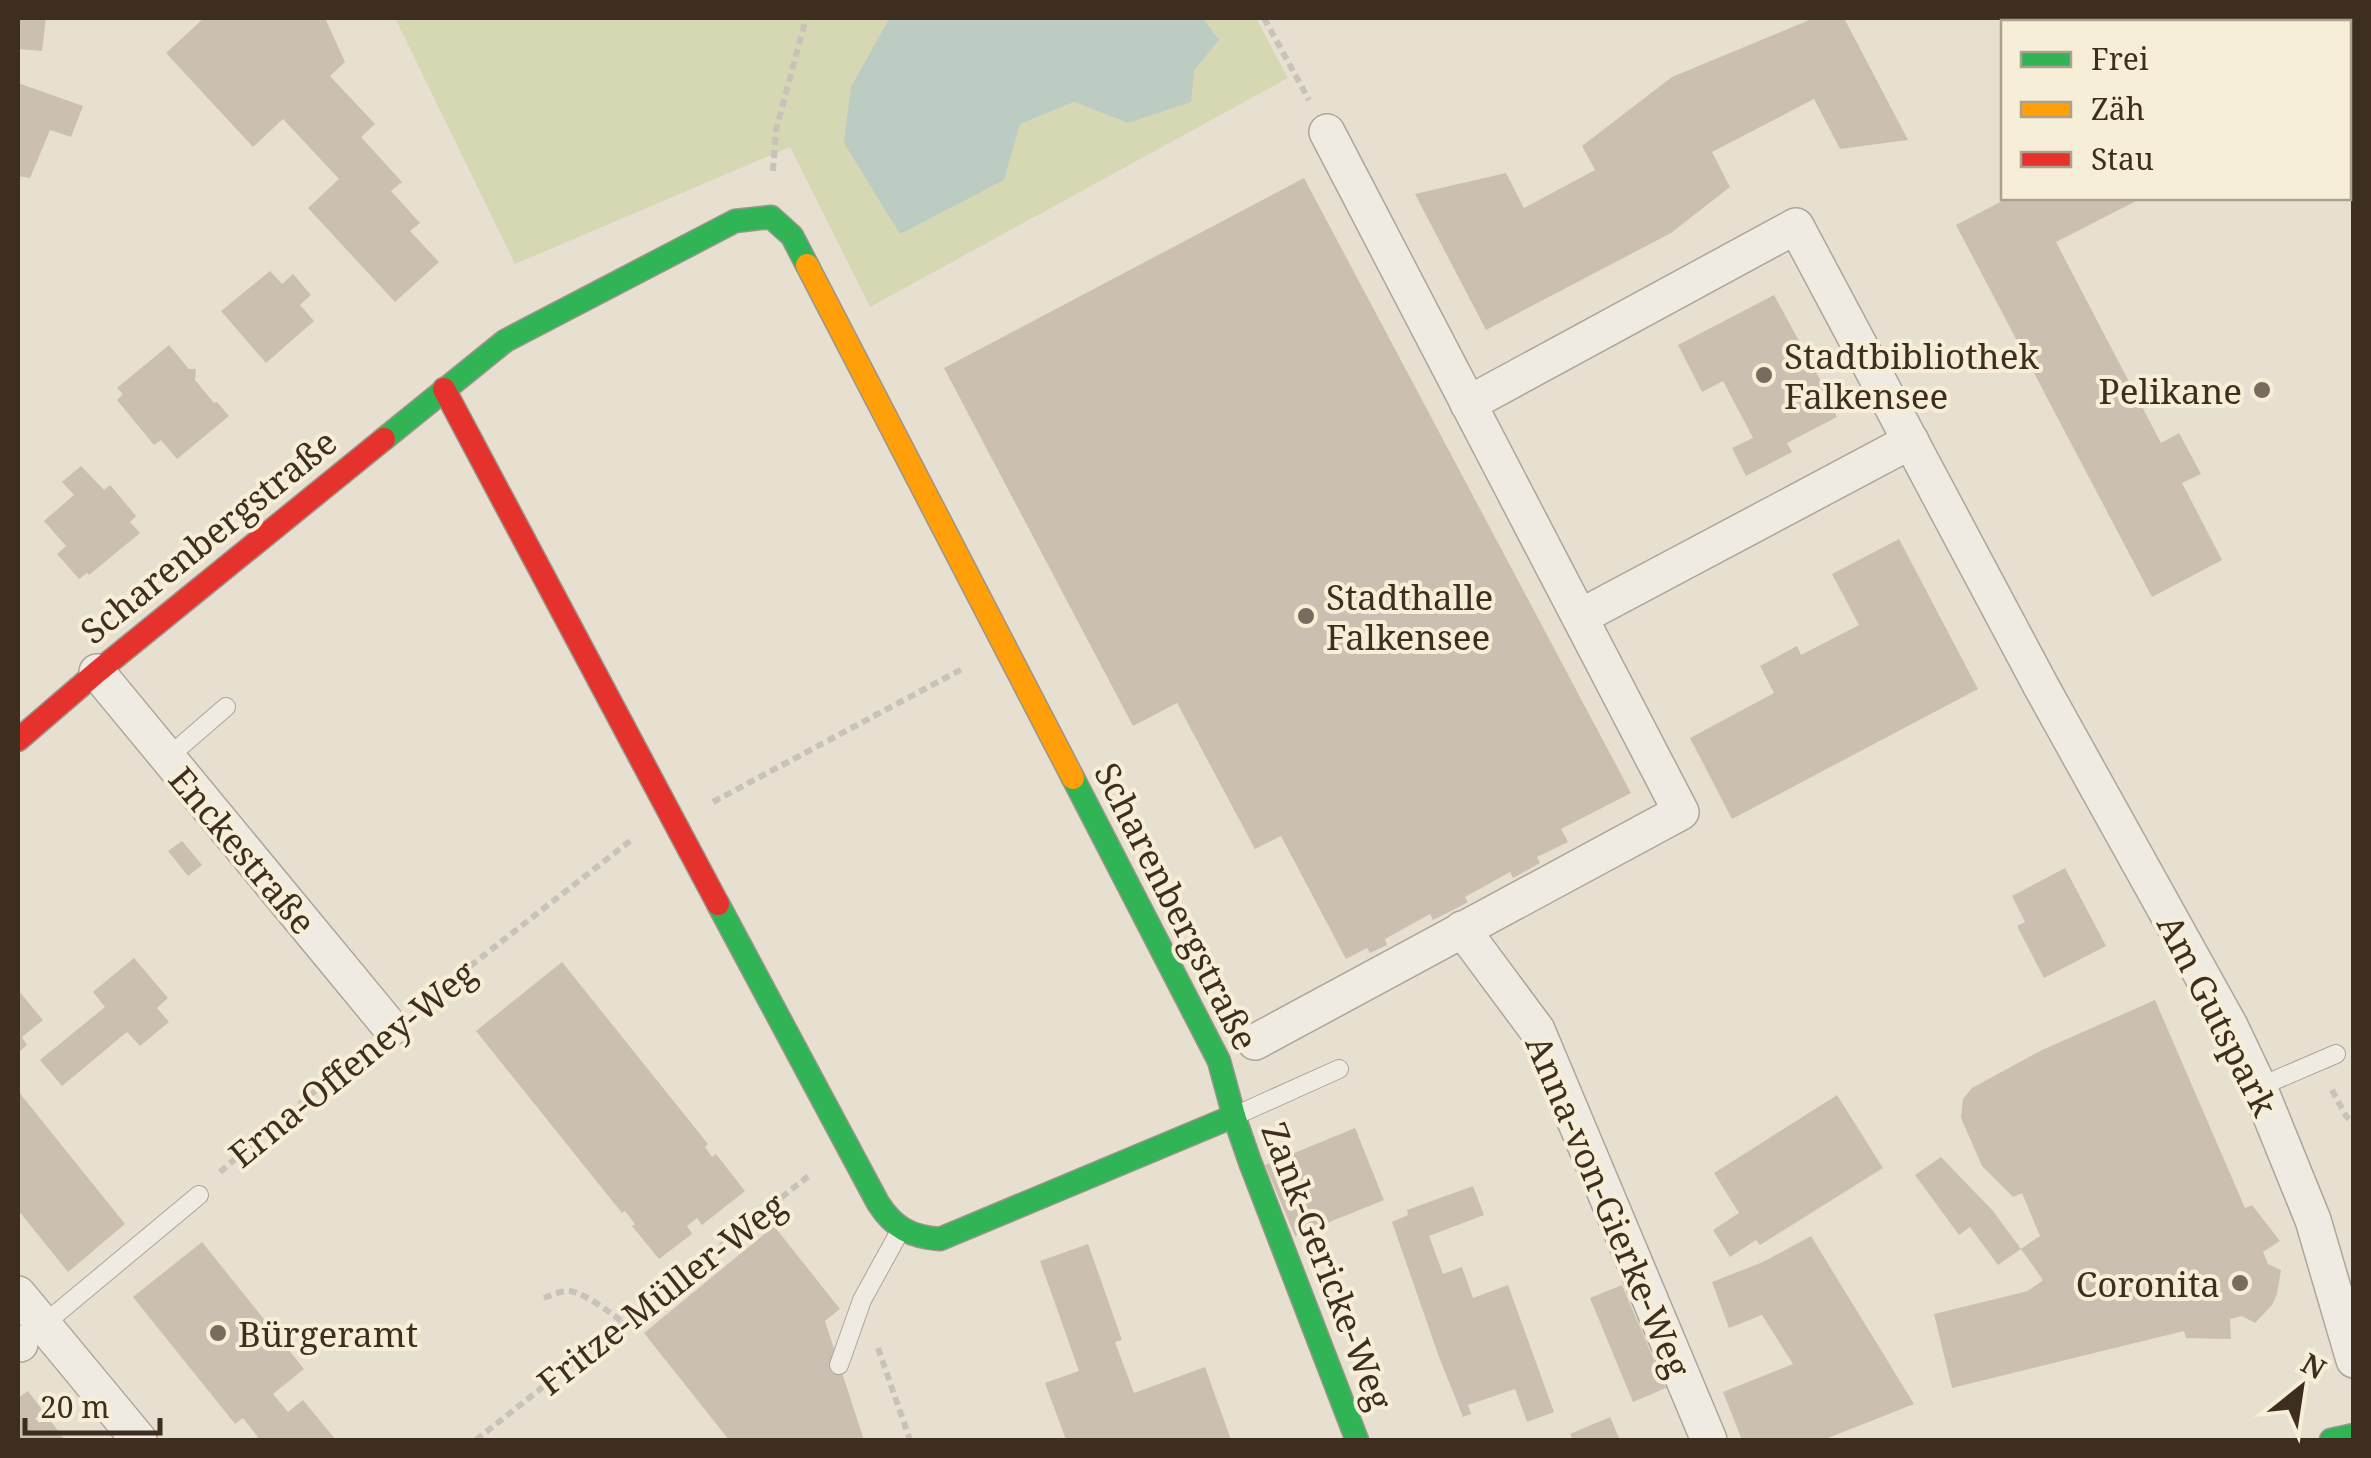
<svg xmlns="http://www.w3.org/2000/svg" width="2371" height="1458" font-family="'Noto Serif',serif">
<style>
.green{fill:#d6d7b3}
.water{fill:#bcccc2}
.building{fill:#cbbfb2}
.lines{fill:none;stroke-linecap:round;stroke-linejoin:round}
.lane-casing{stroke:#ada599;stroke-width:20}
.street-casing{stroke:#ada599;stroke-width:38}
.fast-casing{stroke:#9c958a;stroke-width:25}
.slow-casing{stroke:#9c958a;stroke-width:25}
.jam-casing{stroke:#9c958a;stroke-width:25}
.path{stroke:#c8c2b9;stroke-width:6;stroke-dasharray:8 5;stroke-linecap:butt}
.lane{stroke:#efebe3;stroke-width:18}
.street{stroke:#efebe3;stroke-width:35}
.fast{stroke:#30b455;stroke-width:22}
.slow{stroke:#ff9f0a;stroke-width:22}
.jam{stroke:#e5322d;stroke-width:22}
.poi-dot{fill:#786c5e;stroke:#f7eed8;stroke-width:4}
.labels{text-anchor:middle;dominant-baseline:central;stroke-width:8;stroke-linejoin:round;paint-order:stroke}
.poi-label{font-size:35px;fill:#3d2e20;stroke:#f7eed8;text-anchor:start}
.street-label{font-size:35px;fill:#3d2e20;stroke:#f7eed8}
</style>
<rect width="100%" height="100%" fill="#e7e0d1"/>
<!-- green -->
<polygon class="green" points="395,18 895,18 889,20 1004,180 1019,124 1074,102 1128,123 1194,71 1219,40 1203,18 1256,18 1288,78 870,307 790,147 515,264"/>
<!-- water -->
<polygon class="water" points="895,18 1203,18 1219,40 1194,71 1191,102 1128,123 1074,102 1020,124 1004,180 900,234 844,143 851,87 889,19"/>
<!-- building -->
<g class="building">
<polygon points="18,18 46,18 42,51 18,49"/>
<polygon points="204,18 325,18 345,62 330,76 375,124 361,137 402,182 391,191 420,223 410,231 439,262 395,302 308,208 339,179 283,119 253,147 166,53"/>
<polygon points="1814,18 1844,18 1908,140 1840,149 1814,99 1712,152 1730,187 1671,233 1486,330 1415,194 1506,173 1524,208 1595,170 1582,146 1672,77"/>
<polygon points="18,83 83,106 71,137 50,130 30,178 18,176"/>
<polygon points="1304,178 1631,793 1561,829 1568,842 1537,857 1540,863 1513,878 1510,872 1465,897 1468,902 1457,908 1433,920 1430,914 1385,939 1387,945 1370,953 1367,948 1346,959 1281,836 1255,849 1177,703 1133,726 944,368"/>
<polygon points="2008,198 2142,198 2056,242 2161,443 2179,433 2201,474 2182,483 2222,560 2152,597 1956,225"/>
<polygon points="270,271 282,284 293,274 311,295 300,305 314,321 266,363 221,311"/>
<polygon points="1774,295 1831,400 1829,401 1837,417 1787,443 1792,452 1746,476 1732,448 1753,438 1723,381 1702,392 1678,345"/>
<polygon points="169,345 189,369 196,369 195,380 214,403 217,402 229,416 177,459 161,440 154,445 117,400 123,394 117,388"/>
<polygon points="81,466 104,490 110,485 136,516 130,522 140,533 89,575 87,573 79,579 57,554 66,546 44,521 74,495 62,482"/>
<polygon points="1899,539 1978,689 1732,819 1690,738 1774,693 1760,666 1797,646 1801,655 1859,625 1832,574"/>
<polygon points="182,841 202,865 188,876 168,851"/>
<polygon points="2065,868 2106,946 2044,978 2017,926 2025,922 2012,896"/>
<polygon points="134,958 168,998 157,1008 169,1022 140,1046 127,1032 62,1086 40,1060 105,1007 93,992"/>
<polygon points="562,962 708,1144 705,1147 712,1157 716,1154 745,1191 702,1225 697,1218 687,1226 692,1234 659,1259 632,1226 635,1224 625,1211 622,1213 476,1031"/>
<polygon points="18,990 43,1020 22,1037 27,1045 19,1052"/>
<polygon points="2155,1000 2245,1208 2252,1205 2280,1241 2263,1252 2268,1264 2281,1270 2277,1294 2272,1305 2255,1323 2242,1316 2230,1319 2231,1339 2186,1338 2184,1331 1952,1388 1934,1314 2028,1291 2043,1280 2021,1249 1998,1265 1970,1227 1959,1235 1915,1175 1941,1157 1993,1211 2021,1249 2040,1236 2022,1193 2013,1197 1982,1166 1961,1118 1963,1099 1972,1088 2042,1050"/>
<polygon points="18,1091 125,1224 68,1272 18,1210"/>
<polygon points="1837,1095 1883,1168 1760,1245 1756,1240 1730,1257 1713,1230 1739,1213 1714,1173"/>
<polygon points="1355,1128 1384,1200 1295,1236 1265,1165"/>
<polygon points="1473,1186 1484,1215 1429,1236 1443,1274 1462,1267 1473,1298 1508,1285 1554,1412 1527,1422 1515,1389 1468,1405 1471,1414 1463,1417 1439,1357 1392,1222 1408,1215 1407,1210"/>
<polygon points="774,1226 840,1309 825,1321 864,1440 729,1440 644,1333"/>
<polygon points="1811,1236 1914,1404 1823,1440 1742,1440 1723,1392 1793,1364 1762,1315 1729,1328 1712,1282 1763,1262"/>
<polygon points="202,1242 304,1369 273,1394 288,1412 303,1400 336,1440 253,1440 258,1437 243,1418 235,1424 133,1297"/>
<polygon points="1088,1244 1122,1340 1115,1342 1134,1393 1205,1367 1231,1440 1066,1440 1045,1383 1079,1371 1040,1261"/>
<polygon points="1622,1285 1666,1388 1633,1402 1590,1298"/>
<polygon points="28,1391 65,1440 18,1440 18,1398"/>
<polygon points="1610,1417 1620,1440 1573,1440 1570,1434"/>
</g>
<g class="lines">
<defs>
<g id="lane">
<polyline points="167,758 226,707"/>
<polyline points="2259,1087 2336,1054"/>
<polyline points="1239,1114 1339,1069"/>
<polyline points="44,1324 199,1195"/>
<polyline points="839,1365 862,1300 900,1231"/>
</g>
<g id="street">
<polyline points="1468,404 1796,226 2042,688 2230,1026 2259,1087 2313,1220 2354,1360"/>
<polyline points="1580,617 1911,441"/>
<polyline points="97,672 391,1028"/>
<polyline points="1462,929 1537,1030 1709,1440"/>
<polyline points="1255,1042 1681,812 1327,132"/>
<polyline points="18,1294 139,1440"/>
<polyline points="18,1343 20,1344"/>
</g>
<g id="fast">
<polyline points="384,439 505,341 735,221 771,217 792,236 807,265"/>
<polyline points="1073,778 1219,1061 1234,1116 1250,1162 1357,1440"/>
<path d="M718,904L878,1203C894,1228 911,1237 940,1239L1234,1116"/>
<polyline points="2331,1440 2354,1435"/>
</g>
<polyline id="slow" points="807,265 1073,778"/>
<g id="jam">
<polyline points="444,389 718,904"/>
<polyline points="18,740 97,672 384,439"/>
</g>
</defs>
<!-- lane casing -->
<use href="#lane" class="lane-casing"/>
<!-- street casing -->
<use href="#street" class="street-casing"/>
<!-- fast casing -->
<use href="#fast" class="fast-casing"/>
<!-- slow casing -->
<use href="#slow" class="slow-casing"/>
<!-- jam casing -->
<use href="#jam" class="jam-casing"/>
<!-- path -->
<g class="path">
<polyline points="1264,18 1309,100"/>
<polyline points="773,171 776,130 806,18"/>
<polyline points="713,802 962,669"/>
<polyline points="419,1006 630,841"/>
<polyline points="2332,1090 2346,1116 2354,1125"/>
<polyline points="220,1172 362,1051"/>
<path d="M544,1298C552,1295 562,1290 570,1291C585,1293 612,1314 624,1323"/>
<polyline points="878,1348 910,1440"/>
<polyline points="476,1440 811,1174"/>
</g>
<!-- lane -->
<use href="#lane" class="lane"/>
<!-- street -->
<use href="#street" class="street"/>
<!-- fast -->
<use href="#fast" class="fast"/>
<!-- slow -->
<use href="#slow" class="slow"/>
<!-- jam -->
<use href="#jam" class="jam"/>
</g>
<!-- markers -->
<g class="poi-dot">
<circle cx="1764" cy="375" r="10"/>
<circle cx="2262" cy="390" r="10"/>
<circle cx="1306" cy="616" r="10"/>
<circle cx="2240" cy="1283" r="10"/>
<circle cx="218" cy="1333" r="10"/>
</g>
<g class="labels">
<!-- poi labels -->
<g class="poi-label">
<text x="1784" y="355">Stadtbibliothek<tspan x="1784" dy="40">Falkensee</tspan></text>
<text x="2242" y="390" text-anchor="end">Pelikane</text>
<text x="1326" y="596">Stadthalle<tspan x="1326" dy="40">Falkensee</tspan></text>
<text x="2220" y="1283" text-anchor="end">Coronita</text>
<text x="238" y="1333">Bürgeramt</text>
</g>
<!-- street labels -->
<g class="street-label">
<text transform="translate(208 536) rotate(-39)">Scharenbergstraße</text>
<text transform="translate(243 850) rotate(50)">Enckestraße</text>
<text transform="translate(1177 906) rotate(63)">Scharenbergstraße</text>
<text transform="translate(2218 1015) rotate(63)">Am Gutspark</text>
<text transform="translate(352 1063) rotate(-39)">Erna-Offeney-Weg</text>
<text transform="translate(1609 1206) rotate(67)">Anna-von-Gierke-Weg</text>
<text transform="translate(1328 1266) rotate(69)">Zank-Gericke-Weg</text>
<text transform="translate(661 1293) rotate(-38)">Fritze-Müller-Weg</text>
</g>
</g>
<!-- border -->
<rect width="2371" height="1458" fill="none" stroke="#3d2e20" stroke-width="40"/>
<!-- legend -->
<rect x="2001" y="20" width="350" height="180" fill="#f7eed8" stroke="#ada18e" stroke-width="2.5"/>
<rect x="2021" y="52" width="50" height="15" fill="#30b455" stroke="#ada18e" stroke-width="2.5"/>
<text x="2091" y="70" font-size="30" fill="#3d2e20">Frei</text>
<rect x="2021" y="102" width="50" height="15" fill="#ff9f0a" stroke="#ada18e" stroke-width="2.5"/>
<text x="2091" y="120" font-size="30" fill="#3d2e20">Zäh</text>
<rect x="2021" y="152" width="50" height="15" fill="#e5322d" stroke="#ada18e" stroke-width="2.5"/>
<text x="2091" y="170" font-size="30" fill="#3d2e20">Stau</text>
<!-- north arrow -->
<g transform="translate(2301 1388) rotate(30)" stroke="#f7eed8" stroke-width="8" paint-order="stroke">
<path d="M0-8L18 38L0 25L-18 38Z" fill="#3d2e20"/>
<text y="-15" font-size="28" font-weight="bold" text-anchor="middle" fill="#3d2e20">N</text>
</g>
<!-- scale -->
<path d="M25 1418v15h135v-15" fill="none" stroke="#3d2e20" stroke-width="5"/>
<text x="40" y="1418" font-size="30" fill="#3d2e20" stroke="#f7eed8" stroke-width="8" paint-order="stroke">20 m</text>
</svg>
